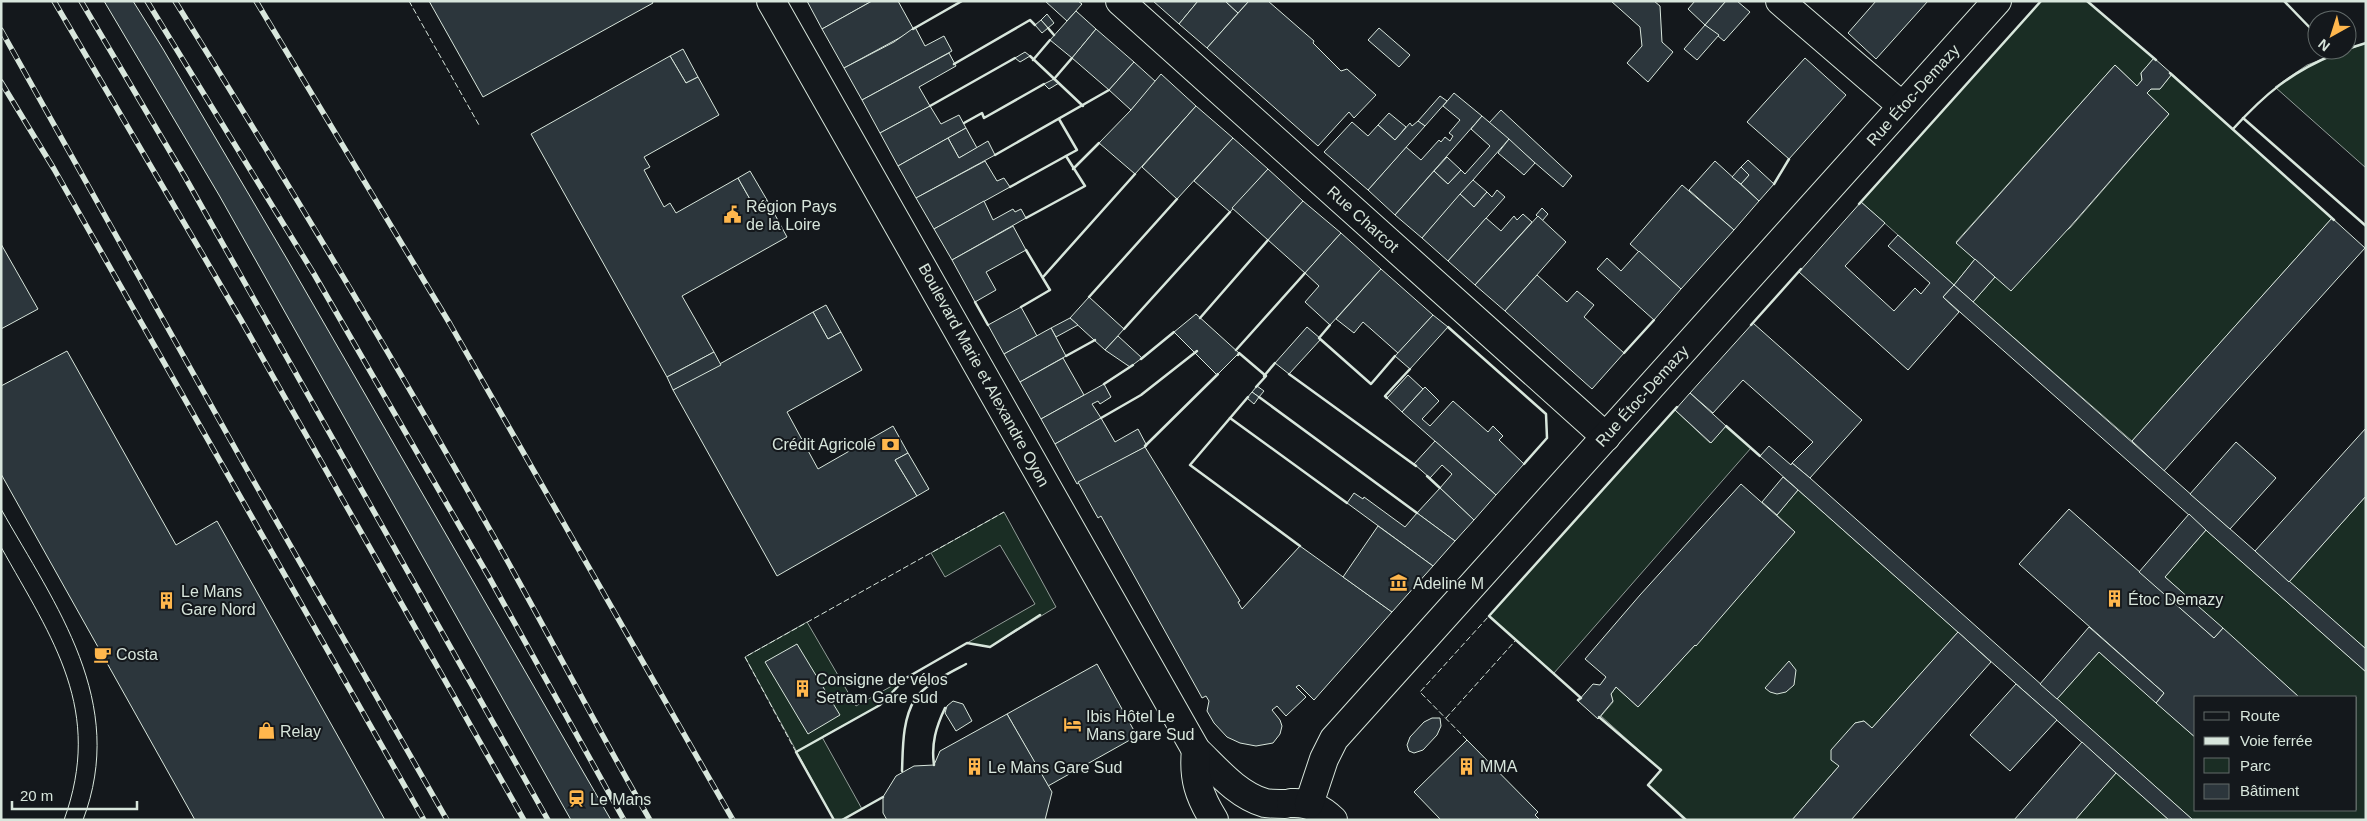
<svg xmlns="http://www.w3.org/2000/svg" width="2367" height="821" font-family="Helvetica,sans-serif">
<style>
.green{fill:#1a2d24;stroke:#939e99}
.building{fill:#2c363c;stroke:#d8e6dc}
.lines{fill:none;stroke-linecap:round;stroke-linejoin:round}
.street-casing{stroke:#d8e6dc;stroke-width:30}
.street{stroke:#14181c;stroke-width:28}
.tram{stroke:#d8e6dc;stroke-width:1}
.rail-casing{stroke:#d8e6dc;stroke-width:5.5}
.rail{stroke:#14181c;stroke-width:4;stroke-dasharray:11;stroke-linecap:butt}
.fence{stroke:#d8e6dc;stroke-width:1;stroke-dasharray:6 2.5;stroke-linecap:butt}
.wall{stroke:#d8e6dc;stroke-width:2.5}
.labels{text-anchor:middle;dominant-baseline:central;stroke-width:4;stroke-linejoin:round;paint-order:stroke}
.street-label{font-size:16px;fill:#d8e6dc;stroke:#14181c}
.poi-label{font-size:16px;fill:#d8e6dc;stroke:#14181c;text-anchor:start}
</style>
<rect width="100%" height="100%" fill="#14181c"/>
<!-- green -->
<g class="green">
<polygon points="2041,1 2087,1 2154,58 2141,73 2142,80 2137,86 2115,65 1956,242 1975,259 1954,285 1861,202"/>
<polygon points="2366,43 2366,168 2275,87 2307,65"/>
<polygon points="2172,74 2332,218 2132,441 1973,302 1995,277 2070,228 2169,114 2147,93 2151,89 2160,89"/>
<polygon points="1675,410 1710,443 1726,426 1751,448 1554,673 1489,616"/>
<polygon points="1798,490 1958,632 1872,728 1864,721 1855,723 1839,766 1792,820 1686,820 1648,785 1661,770 1601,716 1613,702 1611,694 1616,687 1638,707 1695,645 1696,645 1795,532 1777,515"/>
<polygon points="2366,496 2366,649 2289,582"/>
<polygon points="1004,512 1056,607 990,647 967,643 1035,604 1000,545 945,577 931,553"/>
<polygon points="2206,530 2366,672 2366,820 2193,820 2057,699 2099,652 2196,738 2196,810 2356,810 2356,697 2299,697 2165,577"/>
<polygon points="807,622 856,706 906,678 880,705 822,737 862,809 842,820 834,820 745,657"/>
<polygon points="2116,773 2169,820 2075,820"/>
</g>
<!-- building -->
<g class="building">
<polygon points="104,1 133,1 163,49 287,259 611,820 571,820 219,195"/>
<polygon points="429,1 652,1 653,3 483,97"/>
<polygon points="807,1 872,1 822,29"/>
<polygon points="872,1 898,1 914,30 844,68 822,29"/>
<polygon points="1045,1 1078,1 1082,4 1067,21"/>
<polygon points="1153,1 1198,1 1179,24"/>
<polygon points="1198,1 1225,1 1238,13 1207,48 1179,24"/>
<polygon points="1225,1 1249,1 1238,13"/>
<polygon points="1249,1 1268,1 1314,41 1313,43 1341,71 1347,69 1376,95 1354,118 1349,112 1318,146 1207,48"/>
<polygon points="1611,1 1654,1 1660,6 1662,42 1673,52 1648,82 1627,63 1642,46 1640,27"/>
<polygon points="1695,1 1726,1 1705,25 1688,9"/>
<polygon points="1726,1 1737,1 1750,12 1724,41 1705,25"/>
<polygon points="1876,1 1928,1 1876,59 1848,33"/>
<polygon points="1076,11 1096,29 1072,58 1050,40"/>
<polygon points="1047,14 1054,23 1048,28 1041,20"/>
<polygon points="1041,20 1048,28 1042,33 1035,25"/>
<polygon points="1705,25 1719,35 1697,60 1684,49"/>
<polygon points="915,27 925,46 944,36 952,51 862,100 844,68 894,42"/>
<polygon points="1379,28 1410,55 1399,67 1368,40"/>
<polygon points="1096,29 1134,62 1109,90 1072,58"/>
<polygon points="683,49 698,77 686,83 670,56"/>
<polygon points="1025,52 1030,56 1020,62 1015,58"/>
<polygon points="949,53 956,66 919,87 930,106 880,133 862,100"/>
<polygon points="670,56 686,83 698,77 719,115 644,157 650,167 644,170 664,207 670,203 676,213 738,178 755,208 767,200 787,237 682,296 714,352 667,377 531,134"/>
<polygon points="1805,58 1846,95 1789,159 1747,122"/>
<polygon points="2154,58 2172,74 2160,89 2151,89 2147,93 2169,114 2069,228 2011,291 1956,243 2115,65 2137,86 2142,80 2141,73"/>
<polygon points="1134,62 1156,82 1131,110 1109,90"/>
<polygon points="1161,74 1196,106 1135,174 1099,143 1131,110"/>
<polygon points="1054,79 1059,83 1049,89 1044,84"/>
<polygon points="1454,93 1482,116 1395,215 1368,190 1406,147 1421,160 1439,140 1441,142 1445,137 1450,141 1453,136 1449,133 1460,120 1443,106"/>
<polygon points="1440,96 1447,101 1425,126 1418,121"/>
<polygon points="930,106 941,124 959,115 966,128 898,166 880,133"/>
<polygon points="1196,106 1233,138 1177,199 1142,167"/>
<polygon points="1501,110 1572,176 1563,187 1489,123"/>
<polygon points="1389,113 1406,127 1395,140 1378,125"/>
<polygon points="1482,116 1509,139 1422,238 1395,215 1434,171 1448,184 1461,170 1465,174 1490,146 1471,129"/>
<polygon points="1418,121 1425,126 1368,190 1324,152 1352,122 1368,136 1378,125 1395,140 1410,123 1412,126"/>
<polygon points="966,128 977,148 959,158 948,138"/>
<polygon points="948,138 959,158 988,141 995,155 916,198 898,166"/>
<polygon points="1233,138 1268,169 1230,212 1194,181"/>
<polygon points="1509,139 1535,163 1524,175 1498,153"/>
<polygon points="1447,157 1461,170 1448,184 1434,171"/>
<polygon points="1748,160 1774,184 1759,201 1741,184 1749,175 1741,167"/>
<polygon points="985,161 997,181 1004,178 1010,187 934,229 916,198"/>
<polygon points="1715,161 1759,201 1734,230 1689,190"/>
<polygon points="1741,167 1749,175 1741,184 1732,177"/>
<polygon points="1268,169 1303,201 1268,240 1232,208"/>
<polygon points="750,171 767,200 755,208 738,178"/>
<polygon points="1473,180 1487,192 1474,207 1460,194"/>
<polygon points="1682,185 1734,230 1681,289 1630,244"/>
<polygon points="1497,190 1505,197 1448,261 1422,238 1460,194 1474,207 1487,192 1492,197"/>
<polygon points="984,201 993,220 1013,209 1015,212 1021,209 1026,218 952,260 934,229"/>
<polygon points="1303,201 1341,233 1305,273 1268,240"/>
<polygon points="1861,202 1885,223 1845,266 1894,311 1915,288 1921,294 1930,283 1888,246 1898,235 1954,285 1943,297 1959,312 1908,370 1799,272"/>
<polygon points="1542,208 1548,214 1542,221 1536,215"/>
<polygon points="1523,214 1532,222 1475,285 1448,261 1486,218 1501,231 1514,216 1517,220"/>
<polygon points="1538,216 1566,242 1505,311 1475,285"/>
<polygon points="2332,218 2365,248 2164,471 2132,441"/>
<polygon points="1013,226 1026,250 986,272 996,290 975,302 952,260"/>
<polygon points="1341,233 1381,269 1330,325 1305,302 1319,286 1305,273"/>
<polygon points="1,244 38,309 1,329"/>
<polygon points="1639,251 1681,289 1654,320 1597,269 1607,258 1621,271"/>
<polygon points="1975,259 1995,277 1973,302 1954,285"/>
<polygon points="1381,269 1433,315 1398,353 1363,322 1354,333 1336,319"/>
<polygon points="1537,275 1567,302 1577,291 1594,305 1584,317 1624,353 1592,389 1505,311"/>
<polygon points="1954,285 2366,649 2366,672 1943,297"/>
<polygon points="1089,297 1124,329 1105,350 1070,318"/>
<polygon points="826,305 841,332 828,339 813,312"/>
<polygon points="1021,307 1037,336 1004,354 988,325"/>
<polygon points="813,312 828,339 841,332 862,370 787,412 818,469 893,426 908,453 895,460 917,496 777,576 673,390"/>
<polygon points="1196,314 1239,353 1217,375 1174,332"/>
<polygon points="1433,315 1448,327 1410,369 1395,356"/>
<polygon points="1070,318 1078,325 1056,337 1051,328"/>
<polygon points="1753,323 1862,420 1810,478 1792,463 1813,442 1743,380 1713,413 1690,393"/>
<polygon points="1307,327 1321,339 1289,374 1275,363"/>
<polygon points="1051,328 1066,356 1020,382 1004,354"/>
<polygon points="1118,336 1142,358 1130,367 1105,350"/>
<polygon points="67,351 176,545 217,521 385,820 195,820 1,474 1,386"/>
<polygon points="714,352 721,365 673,390 667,377"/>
<polygon points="1063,358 1084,395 1041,419 1020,382"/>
<polygon points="1408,375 1423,389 1402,412 1387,398"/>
<polygon points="1104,384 1111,397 1100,404 1098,401 1092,404 1101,418 1055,444 1041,419"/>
<polygon points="1257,386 1264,391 1259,397 1252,392"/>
<polygon points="1425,387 1439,401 1422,419 1430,426 1453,401 1488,432 1493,426 1503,436 1499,440 1524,464 1496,495 1402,412"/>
<polygon points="1252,392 1259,397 1254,404 1247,398"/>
<polygon points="1690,393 1726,426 1711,443 1675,410"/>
<polygon points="1101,418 1115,442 1138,429 1147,446 1077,484 1055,444"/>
<polygon points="2366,428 2366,496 2289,582 2255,551"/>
<polygon points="1435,441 1496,495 1474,520 1440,488 1452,474 1442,465 1430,478 1414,464"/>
<polygon points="2236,442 2276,478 2230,529 2190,494"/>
<polygon points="1769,446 1791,465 1792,463 1810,478 2193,820 2169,820 1760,456"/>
<polygon points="1145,447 1240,601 1238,602 1242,609 1300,546 1392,612 1314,700 1299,685 1296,687 1306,697 1286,716 1277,706 1272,710 1280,720 1282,726 1280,734 1273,743 1256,746 1240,743 1227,737 1214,723 1207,711 1209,701 1206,696 1202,698 1201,696 1101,516 1098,518 1078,482"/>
<polygon points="908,453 929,489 917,496 895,460"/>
<polygon points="1783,477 1798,490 1777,515 1762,502"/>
<polygon points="1741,484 1795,532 1696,646 1695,645 1638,707 1616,687 1611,694 1613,701 1598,719 1578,701 1593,684 1600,685 1606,677 1585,659 1640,595"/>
<polygon points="1440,488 1474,520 1455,541 1417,513"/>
<polygon points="1354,493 1363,499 1364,497 1405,527 1417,513 1455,541 1433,566 1347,503"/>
<polygon points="2069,509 2214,638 2223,628 2299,697 2196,697 2196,738 2156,703 2164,693 2019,564"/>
<polygon points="2189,514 2206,530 2165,577 2223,628 2214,638 2139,572"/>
<polygon points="1378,526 1433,566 1392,612 1343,577"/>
<polygon points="2089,627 2164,693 2156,703 2099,652 2057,699 2040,684"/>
<polygon points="1958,632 1991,662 1851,820 1792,820 1839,766 1831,760 1831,750 1855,723 1864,721 1872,728"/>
<polygon points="797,644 840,715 808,734 765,662"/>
<polygon points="1789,661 1796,670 1794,685 1786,692 1777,694 1770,692 1765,688"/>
<polygon points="1097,664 1137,736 1048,786 1007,714"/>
<polygon points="2016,684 2057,720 2010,771 1970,735"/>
<polygon points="953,701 963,704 972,721 956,731 945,713 947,706"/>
<polygon points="1007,714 1052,792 1045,820 887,820 883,813 883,797 896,776 914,766 934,765 940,751"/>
<polygon points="1432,718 1440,718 1441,726 1437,735 1423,750 1414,753 1409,751 1407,745 1410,737 1424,722"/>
<polygon points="1467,740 1538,812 1535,815 1540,820 1441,820 1414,792"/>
<polygon points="2082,742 2116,773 2075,820 2014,820"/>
</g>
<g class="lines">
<defs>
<g id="street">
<path d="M771,1L1196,750C1216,769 1237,795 1265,803C1271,804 1278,804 1285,804"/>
<polyline points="1120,1 1606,437"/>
<polyline points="1780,1 1902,106"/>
<path d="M1196,750C1193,778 1199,796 1214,820"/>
<path d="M1291,803C1307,802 1321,808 1333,820"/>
<polyline points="1309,804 1324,759 1334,739 1997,1"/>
</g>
</defs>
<!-- street casing -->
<use href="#street" class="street-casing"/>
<!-- street -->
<use href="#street" class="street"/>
<!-- tram -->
<g class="tram">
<path d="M1,509C56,606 128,702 83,820"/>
<path d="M1,547C53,640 104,710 64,820"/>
</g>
<defs>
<g id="rail">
<polyline points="54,1 241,320 524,820"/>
<polyline points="81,1 185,177 548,820"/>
<polyline points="147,1 314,274 489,577 624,820"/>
<path d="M175,1C290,186 402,372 508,562C556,648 601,735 650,820"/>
<polyline points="256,1 450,324 733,820"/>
<polyline points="1,30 245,466 447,820"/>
<polyline points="1,82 54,169 424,820"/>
</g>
</defs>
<!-- rail casing -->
<use href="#rail" class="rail-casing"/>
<!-- rail -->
<use href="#rail" class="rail"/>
<!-- fence -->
<g class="fence">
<polyline points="409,1 479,125"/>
<polyline points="1446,718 1516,640"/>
<polyline points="1467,740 1420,692 1489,616"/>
<polyline points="796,752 745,657 1004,512"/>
</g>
<!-- wall -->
<g class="wall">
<polyline points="2087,1 2156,60"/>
<polyline points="2284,1 2317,35"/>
<polyline points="1048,28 1054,35"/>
<polyline points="913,29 962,1"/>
<polyline points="2347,49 2366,43"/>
<polyline points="2332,50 2335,54 2345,50"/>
<polyline points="1030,56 1083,106"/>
<polyline points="1033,60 1050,40"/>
<polyline points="954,64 1030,20 1035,25"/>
<polyline points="2170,73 2334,220"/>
<polyline points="1054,79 1072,58"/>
<polyline points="930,106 1015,58"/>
<polyline points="2243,118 2366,226"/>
<polyline points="1059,119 1077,150 1066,156"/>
<polyline points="964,123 982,113 984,118 1044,84"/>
<path d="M2233,129C2265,94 2291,72 2335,54"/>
<polyline points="995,155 1109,90"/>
<polyline points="1073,169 1099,143"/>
<polyline points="1774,184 1789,159"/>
<polyline points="1010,187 1066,156 1085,186 1026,218"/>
<polyline points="1859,204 2041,1"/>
<polyline points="1043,277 1135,174"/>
<polyline points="1089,297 1177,199"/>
<polyline points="975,302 988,325"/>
<polyline points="1021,307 1050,290 1026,250"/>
<polyline points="1200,318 1268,240"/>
<polyline points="1330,325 1319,338 1371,384 1395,356"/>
<polyline points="1751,325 1801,269"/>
<polyline points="1448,327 1546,414 1547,438 1524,464"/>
<polyline points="1124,329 1230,212"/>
<polyline points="1236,350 1305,273"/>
<polyline points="1624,353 1654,320"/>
<polyline points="1238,355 1239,353 1266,376 1256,387"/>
<polyline points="1066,356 1095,340"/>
<polyline points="1141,359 1174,332"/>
<polyline points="1289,374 1416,466"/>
<polyline points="1264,376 1275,363"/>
<polyline points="1104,384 1133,365"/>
<polyline points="1248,397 1190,465 1300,546"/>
<polyline points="1259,397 1417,513"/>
<polyline points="1387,398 1385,396 1410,369"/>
<polyline points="1101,418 1141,395 1197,351"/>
<polyline points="1230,418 1347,503"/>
<polyline points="1726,426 1760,456"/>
<polyline points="1145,446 1218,374"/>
<polyline points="1427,476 1440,488"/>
<polyline points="1578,700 1581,698 1489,616 1677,407"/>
<polyline points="1599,717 1661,770 1648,785 1686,820"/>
<path d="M934,765C931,744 936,727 945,708"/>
<path d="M902,771C903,748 902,720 915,699C924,685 951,672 966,664"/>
<polyline points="834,820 796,752 880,705 906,678 967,643 990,647 1040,615"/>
<polyline points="842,820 883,797"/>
</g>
</g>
<!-- icons -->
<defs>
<symbol id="civic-bare" viewBox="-9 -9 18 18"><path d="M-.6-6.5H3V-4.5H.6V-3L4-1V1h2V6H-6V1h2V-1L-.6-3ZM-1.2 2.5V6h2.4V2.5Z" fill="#ffb74d" stroke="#14181c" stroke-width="2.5" paint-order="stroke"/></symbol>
<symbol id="bank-bare" viewBox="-9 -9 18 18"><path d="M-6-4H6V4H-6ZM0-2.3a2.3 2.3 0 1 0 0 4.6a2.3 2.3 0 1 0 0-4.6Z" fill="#ffb74d" stroke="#14181c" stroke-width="2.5" paint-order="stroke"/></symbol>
<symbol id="museum-bare" viewBox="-9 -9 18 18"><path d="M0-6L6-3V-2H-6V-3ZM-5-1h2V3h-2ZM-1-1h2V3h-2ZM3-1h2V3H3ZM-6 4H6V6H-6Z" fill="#ffb74d" stroke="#14181c" stroke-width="2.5" paint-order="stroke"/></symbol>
<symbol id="building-bare" viewBox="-9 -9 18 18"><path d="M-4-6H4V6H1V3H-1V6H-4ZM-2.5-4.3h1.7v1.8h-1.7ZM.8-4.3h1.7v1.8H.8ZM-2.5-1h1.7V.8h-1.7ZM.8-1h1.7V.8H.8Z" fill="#ffb74d" stroke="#14181c" stroke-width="2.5" paint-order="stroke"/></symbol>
<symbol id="cafe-bare" viewBox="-9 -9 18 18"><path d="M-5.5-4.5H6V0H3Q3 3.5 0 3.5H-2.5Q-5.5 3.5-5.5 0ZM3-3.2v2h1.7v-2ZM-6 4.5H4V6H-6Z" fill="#ffb74d" stroke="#14181c" stroke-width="2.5" paint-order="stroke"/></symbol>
<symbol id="hotel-bare" viewBox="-9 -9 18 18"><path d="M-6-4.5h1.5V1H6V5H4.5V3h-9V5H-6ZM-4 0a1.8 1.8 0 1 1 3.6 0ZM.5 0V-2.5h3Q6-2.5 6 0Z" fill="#ffb74d" stroke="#14181c" stroke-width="2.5" paint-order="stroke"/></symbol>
<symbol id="shop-bare" viewBox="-9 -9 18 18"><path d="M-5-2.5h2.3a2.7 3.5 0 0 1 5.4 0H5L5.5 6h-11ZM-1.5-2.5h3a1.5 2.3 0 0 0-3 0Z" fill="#ffb74d" stroke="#14181c" stroke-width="2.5" paint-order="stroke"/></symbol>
<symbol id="station-bare" viewBox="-9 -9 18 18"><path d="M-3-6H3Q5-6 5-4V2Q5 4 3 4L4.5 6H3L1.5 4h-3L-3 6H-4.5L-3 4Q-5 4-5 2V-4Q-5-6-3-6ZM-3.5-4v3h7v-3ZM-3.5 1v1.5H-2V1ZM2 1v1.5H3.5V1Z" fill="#ffb74d" stroke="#14181c" stroke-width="2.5" paint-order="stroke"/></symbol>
</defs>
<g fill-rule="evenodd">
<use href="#civic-bare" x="720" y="202" width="25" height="25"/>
<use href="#bank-bare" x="878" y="432" width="25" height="25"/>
<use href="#museum-bare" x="1386" y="570" width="25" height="25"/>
<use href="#building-bare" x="2102" y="586" width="25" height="25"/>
<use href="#building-bare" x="154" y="588" width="25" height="25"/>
<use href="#cafe-bare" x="90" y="642" width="25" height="25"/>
<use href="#building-bare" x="790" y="676" width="25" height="25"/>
<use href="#hotel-bare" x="1060" y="712" width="25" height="25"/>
<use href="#shop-bare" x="254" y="718" width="25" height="25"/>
<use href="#building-bare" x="1454" y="754" width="25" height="25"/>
<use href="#building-bare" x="962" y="754" width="25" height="25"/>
<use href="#station-bare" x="564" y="786" width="25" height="25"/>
</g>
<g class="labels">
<!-- street labels -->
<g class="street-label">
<text transform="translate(1913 95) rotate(-48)">Rue Étoc-Demazy</text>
<text transform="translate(1363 219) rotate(42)">Rue Charcot</text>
<text transform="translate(984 375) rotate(61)">Boulevard Marie et Alexandre Oyon</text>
<text transform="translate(1642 396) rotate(-48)">Rue Étoc-Demazy</text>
</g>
<!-- poi labels -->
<g class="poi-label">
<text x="746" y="206">Région Pays<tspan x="746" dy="18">de la Loire</tspan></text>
<text x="876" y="444" text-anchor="end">Crédit Agricole</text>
<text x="1413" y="583">Adeline M</text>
<text x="181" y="591">Le Mans<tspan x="181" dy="18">Gare Nord</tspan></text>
<text x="2128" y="599">Étoc Demazy</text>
<text x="116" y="654">Costa</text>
<text x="816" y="679">Consigne de vélos<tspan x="816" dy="18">Setram Gare sud</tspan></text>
<text x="1086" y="716">Ibis Hôtel Le<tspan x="1086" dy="18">Mans gare Sud</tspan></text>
<text x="280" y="731">Relay</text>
<text x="1480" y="766">MMA</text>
<text x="988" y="767">Le Mans Gare Sud</text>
<text x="590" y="799">Le Mans</text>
</g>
</g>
<!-- border -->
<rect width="2367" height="821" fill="none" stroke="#d8e6dc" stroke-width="5"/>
<!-- legend -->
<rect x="2194" y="696" width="162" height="115" fill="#14181c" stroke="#626a69"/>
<rect x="2204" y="712" width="25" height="8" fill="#14181c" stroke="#626a69"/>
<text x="2240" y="721" font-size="15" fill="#d8e6dc">Route</text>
<rect x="2204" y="737" width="25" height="8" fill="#d8e6dc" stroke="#626a69"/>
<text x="2240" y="746" font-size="15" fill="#d8e6dc">Voie ferrée</text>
<rect x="2204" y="758" width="25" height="15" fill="#1a2d24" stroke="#626a69"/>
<text x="2240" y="771" font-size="15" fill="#d8e6dc">Parc</text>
<rect x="2204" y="784" width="25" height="15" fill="#2c363c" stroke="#626a69"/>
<text x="2240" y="796" font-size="15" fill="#d8e6dc">Bâtiment</text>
<!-- north arrow -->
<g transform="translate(2332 35) rotate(219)"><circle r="24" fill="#14181c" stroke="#626a69"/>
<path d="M0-4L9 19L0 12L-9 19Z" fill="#ffb74d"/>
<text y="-8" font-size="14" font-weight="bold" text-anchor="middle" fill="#d8e6dc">N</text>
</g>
<!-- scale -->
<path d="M12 801v8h125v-8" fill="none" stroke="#d8e6dc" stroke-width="2.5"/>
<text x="20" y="801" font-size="15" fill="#d8e6dc" stroke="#14181c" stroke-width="4" paint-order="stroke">20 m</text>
</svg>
